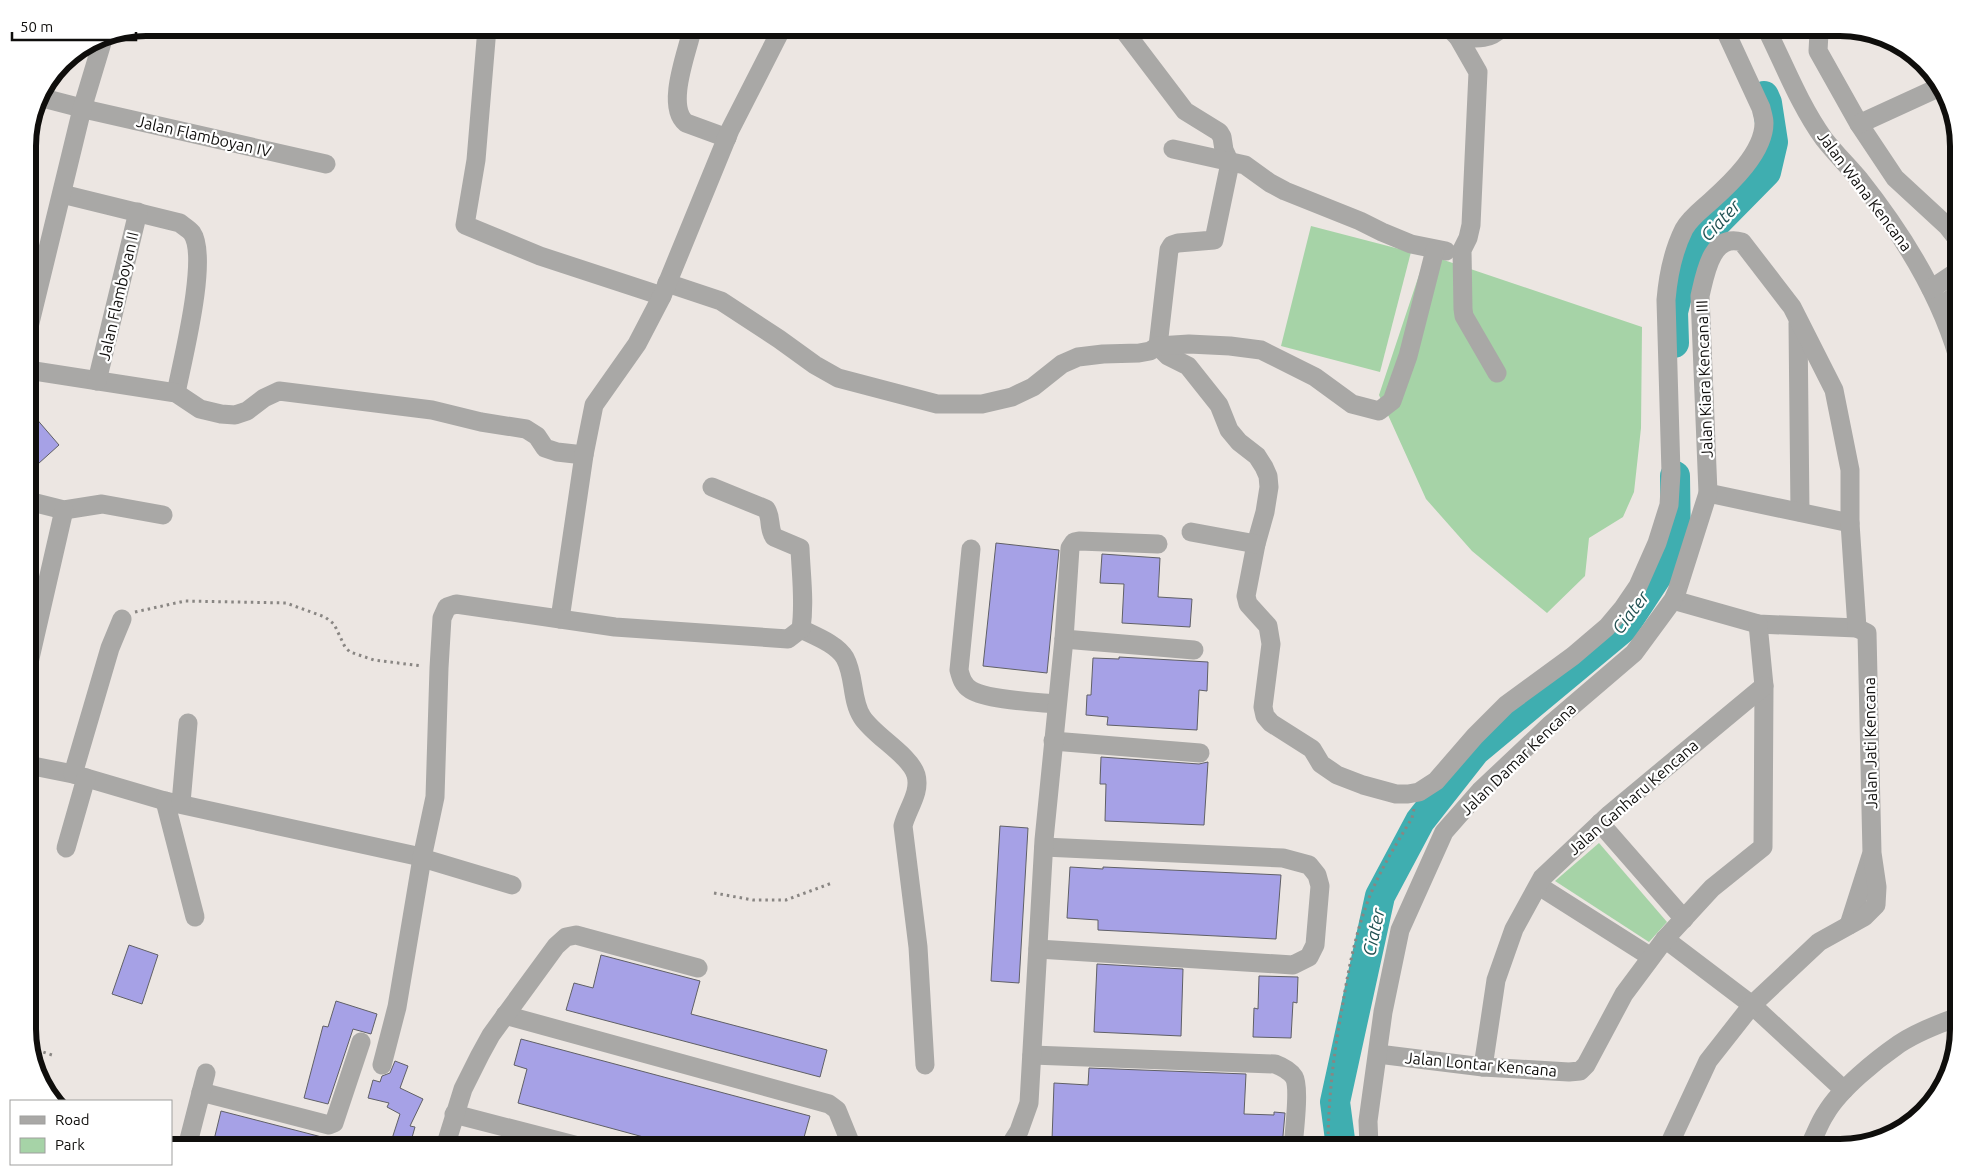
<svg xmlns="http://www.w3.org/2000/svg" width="1986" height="1175" font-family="Ubuntu,sans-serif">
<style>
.green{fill:#a6d3a7}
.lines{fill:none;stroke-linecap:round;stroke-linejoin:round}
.river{stroke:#3faeb0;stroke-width:30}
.building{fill:#a6a1e6;stroke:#606066}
.path{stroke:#898683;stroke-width:3;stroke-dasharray:2.5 4;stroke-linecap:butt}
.minor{stroke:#a9a8a6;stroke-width:19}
.labels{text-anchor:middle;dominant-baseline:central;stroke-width:4.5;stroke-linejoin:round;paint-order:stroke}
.street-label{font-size:16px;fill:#0f0e0c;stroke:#fff}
.water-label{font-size:18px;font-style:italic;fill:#235253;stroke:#fff}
.rim{fill:none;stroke:#0f0e0c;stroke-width:6}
</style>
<rect width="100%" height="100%" fill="#ece6e2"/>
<!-- green -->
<g class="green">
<polygon points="1311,226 1411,252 1380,372 1281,346"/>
<polygon points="1426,254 1642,327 1641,428 1634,492 1623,517 1589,538 1585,576 1547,613 1472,551 1426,499 1379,395"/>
<polygon points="1599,843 1667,922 1649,942 1555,881"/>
</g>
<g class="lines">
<!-- river -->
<g class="river">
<polyline points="1674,343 1673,312 1684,268 1700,239 1766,172 1773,142 1767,103 1764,96"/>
<polyline points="1341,1147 1335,1102 1380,896 1420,821 1475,751 1623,628 1676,547 1675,476"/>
</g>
</g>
<!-- building -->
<g class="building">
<polygon points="28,409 59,445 28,473"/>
<polygon points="996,543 1059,550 1047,673 983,666"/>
<polygon points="1102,554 1160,558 1158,597 1192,599 1190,627 1122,623 1124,584 1100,583"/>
<polygon points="1119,657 1208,662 1207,691 1199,690 1197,730 1107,725 1108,717 1086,715 1087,695 1091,695 1093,658 1119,659"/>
<polygon points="1101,757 1199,764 1208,762 1204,825 1105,821 1106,784 1100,784"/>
<polygon points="1000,826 1028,828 1019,983 991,981"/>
<polygon points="1070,867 1103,869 1103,867 1281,875 1276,939 1098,930 1098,920 1067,918"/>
<polygon points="129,945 158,955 142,1004 112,994"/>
<polygon points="601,955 700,981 691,1014 827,1050 820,1077 566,1010 574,983 593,988"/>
<polygon points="1097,964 1183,969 1181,1036 1094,1032"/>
<polygon points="1259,976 1298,977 1297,1003 1293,1002 1291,1038 1253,1037 1254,1008 1258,1009"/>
<polygon points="336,1001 377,1014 371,1034 353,1029 328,1104 304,1098 323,1026 328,1027"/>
<polygon points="521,1039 810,1116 801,1148 684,1148 518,1103 527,1069 514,1065"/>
<polygon points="395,1061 408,1066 400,1088 423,1099 410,1126 415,1127 409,1148 389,1148 400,1114 387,1107 389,1103 368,1098 373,1080 380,1082 382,1076 390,1073"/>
<polygon points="1089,1068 1246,1074 1244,1114 1274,1115 1274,1112 1285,1113 1282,1147 1229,1148 1052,1140 1054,1083 1088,1085"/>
<polygon points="221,1111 345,1143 344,1148 212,1148"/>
</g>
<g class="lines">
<!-- path -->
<g class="path">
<polyline points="135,612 185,601 286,603 325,617 334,624 345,647 350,652 374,660 422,666"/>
<polyline points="714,893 753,900 786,900 832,883"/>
<polyline points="31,1048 52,1055"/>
<path d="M1328,1147C1328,1099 1334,1051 1343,1003C1348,971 1355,937 1366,906C1377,875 1395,846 1412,818L1414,809"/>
</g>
<!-- minor -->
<g class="minor">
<polyline points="487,28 476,160 465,225 540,256 662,296"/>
<path d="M689,28L691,34C686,55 666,107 686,123L727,138"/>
<path d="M1122,28L1185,111L1219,132L1222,137L1224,150L1230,163L1214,240L1178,243L1172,245L1169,250L1158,346L1168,356L1188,366L1219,405L1229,430L1239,442L1257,456L1264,467L1268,476L1269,487L1265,512L1256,544L1246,596L1248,604L1268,626L1271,644L1263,707L1265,716L1271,723L1312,749L1321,764L1337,775L1363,785L1396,794H1408L1419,792L1436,781L1475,736L1506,705L1573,656L1607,627L1623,608L1638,586L1657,543L1669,505L1671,473L1666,300C1668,276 1673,251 1684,229C1690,218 1701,210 1711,201C1731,183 1764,152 1764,123C1764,118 1762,113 1761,108L1724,28"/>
<path d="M1766,28C1784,64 1800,106 1824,139C1835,153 1847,165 1859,179C1901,232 1939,291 1958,357"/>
<polyline points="1823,28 1819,33 1818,51 1859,124 1895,178 1947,226 1958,240"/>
<path d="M1451,30L1458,37C1474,38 1489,41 1501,28"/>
<polyline points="1458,37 1478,72 1471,225 1468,238 1462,250 1463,309 1464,316 1497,373"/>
<polyline points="39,97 93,111 326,164"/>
<polyline points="1859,124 1942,86"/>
<polyline points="1173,149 1245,165 1270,183 1285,191 1360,221 1382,232 1411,244 1446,251"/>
<path d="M62,194L180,223C183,226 189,229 192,233C209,257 182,362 176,393"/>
<polyline points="667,283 721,301 779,339 815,365 838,378 937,404 982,404 1012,397 1033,387 1062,364 1078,357 1103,354 1139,353 1150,351 1158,346 1189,344 1230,346 1261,350 1315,377 1352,404 1379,411 1392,401 1408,356 1435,250"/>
<polyline points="1931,289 1958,271"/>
<polyline points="1940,306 1958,294"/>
<polyline points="1798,323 1800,512"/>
<polyline points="28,331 82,109 104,36"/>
<polyline points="28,370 176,393 200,409 221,414 235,415 247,411 264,398 279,391 432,410 481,422 526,429 537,436 545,448 557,452 584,455"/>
<polyline points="97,381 138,212"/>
<polyline points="1708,493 1850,523"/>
<polyline points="28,501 64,510 102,504 163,515"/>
<polyline points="1191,532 1256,544"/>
<path d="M971,549L959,670C961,678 963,685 971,690C987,700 1035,702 1056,704"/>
<polyline points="1673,600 1758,624 1857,628"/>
<polyline points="560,619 584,455 594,405 637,344 662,296 730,130 782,28"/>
<path d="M801,629C815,636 837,644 845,658C855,676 851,700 862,717C874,736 910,755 916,775C921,793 907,809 903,826L918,947L925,1065"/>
<polyline points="1064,639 1194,650"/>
<polyline points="28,667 64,510"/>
<polyline points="1053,741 1200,753"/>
<polyline points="28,765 73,774 165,801 412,855 512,885"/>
<polyline points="73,774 110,648 122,619"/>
<polyline points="165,801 195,917"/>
<polyline points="181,803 188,723"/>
<polyline points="1600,823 1684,919"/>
<polyline points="66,848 86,778"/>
<polyline points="1539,886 1651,957"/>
<polyline points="1849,925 1871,856"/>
<polyline points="1665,939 1752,1005 1844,1090"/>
<polyline points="1038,949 1293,965 1309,957 1315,945 1320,886 1317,875 1309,865 1283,858 1044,847"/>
<polyline points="505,1015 829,1104 837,1110 852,1147"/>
<polyline points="1378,1054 1483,1067 1569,1072 1580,1071 1586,1065 1624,994 1665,939 1712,888 1763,847 1764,686 1758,624"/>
<path d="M1032,1055L1275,1064C1283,1067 1290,1071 1294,1077C1300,1087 1294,1134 1293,1147"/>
<path d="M382,1065L397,1007L422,858L435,797L439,668L442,618L447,607L456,604L615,627L788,639L801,629C805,602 801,575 800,548L774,537C768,528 772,517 766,509L712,487"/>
<polyline points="1483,1067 1496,980 1514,929 1542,878 1610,814 1764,686"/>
<polyline points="201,1092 329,1125 334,1123 361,1042"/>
<polyline points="454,1114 582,1147"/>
<polyline points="187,1147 206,1073"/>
<polyline points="445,1147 463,1089 480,1055 491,1035 556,946 566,937 576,935 698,968"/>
<polyline points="1009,1147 1019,1131 1029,1103 1044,840 1064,639 1070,548 1074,542 1079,541 1158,544"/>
<path d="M1369,1147L1368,1121L1383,1012L1400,930L1444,832L1480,791L1551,724L1634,653L1673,600L1677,591L1708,493L1700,296C1705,275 1711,233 1742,242L1792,307L1834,390L1850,470V523L1857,628L1867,633L1872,853L1877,887L1876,905L1864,917L1819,942L1752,1005L1708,1061L1668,1147"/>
<path d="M1809,1147C1815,1136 1819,1123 1826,1113C1840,1089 1876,1060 1899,1044C1917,1032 1938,1024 1958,1017"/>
</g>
</g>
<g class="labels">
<!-- street labels -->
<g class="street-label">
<text transform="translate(204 136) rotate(13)">Jalan Flamboyan IV</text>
<text transform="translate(1865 191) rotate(53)">Jalan Wana Kencana</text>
<text transform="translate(118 296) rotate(-77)">Jalan Flamboyan II</text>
<text transform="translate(1704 379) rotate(-92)">Jalan Kiara Kencana III</text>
<text transform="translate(1870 743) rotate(-91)">Jalan Jati Kencana</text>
<text transform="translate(1518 759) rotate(-44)">Jalan Damar Kencana</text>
<text transform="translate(1633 797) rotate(-41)">Jalan Ganharu Kencana</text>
<text transform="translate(1481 1064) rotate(5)">Jalan Lontar Kencana</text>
</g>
<!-- water labels -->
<g class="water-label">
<text transform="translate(1720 220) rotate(-47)">Ciater</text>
<text transform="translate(1630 612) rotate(-53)">Ciater</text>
<text transform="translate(1373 932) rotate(-78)">Ciater</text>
</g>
</g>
<!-- crop -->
<path d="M0 0H1986V1175H0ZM146 36H1840A110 110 0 0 1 1950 146V1029A110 110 0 0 1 1840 1139H146A110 110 0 0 1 36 1029V146A110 110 0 0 1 146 36Z" fill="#fff" fill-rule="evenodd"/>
<path class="rim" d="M146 36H1840A110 110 0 0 1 1950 146V1029A110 110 0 0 1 1840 1139H146A110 110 0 0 1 36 1029V146A110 110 0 0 1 146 36Z"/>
<!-- legend -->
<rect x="10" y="1100" width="162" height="65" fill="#ffffff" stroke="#9f9f9e"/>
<rect x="20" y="1116" width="25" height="8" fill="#a9a8a6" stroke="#9f9f9e"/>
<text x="55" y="1125" font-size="15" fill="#0f0e0c">Road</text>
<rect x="20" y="1138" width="25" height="15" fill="#a6d3a7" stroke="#9f9f9e"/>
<text x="55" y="1150" font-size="15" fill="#0f0e0c">Park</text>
<!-- scale -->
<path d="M12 32v8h124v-8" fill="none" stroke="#0f0e0c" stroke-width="2.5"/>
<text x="20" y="32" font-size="15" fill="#0f0e0c" stroke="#ffffff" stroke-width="4" paint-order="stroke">50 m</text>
</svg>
